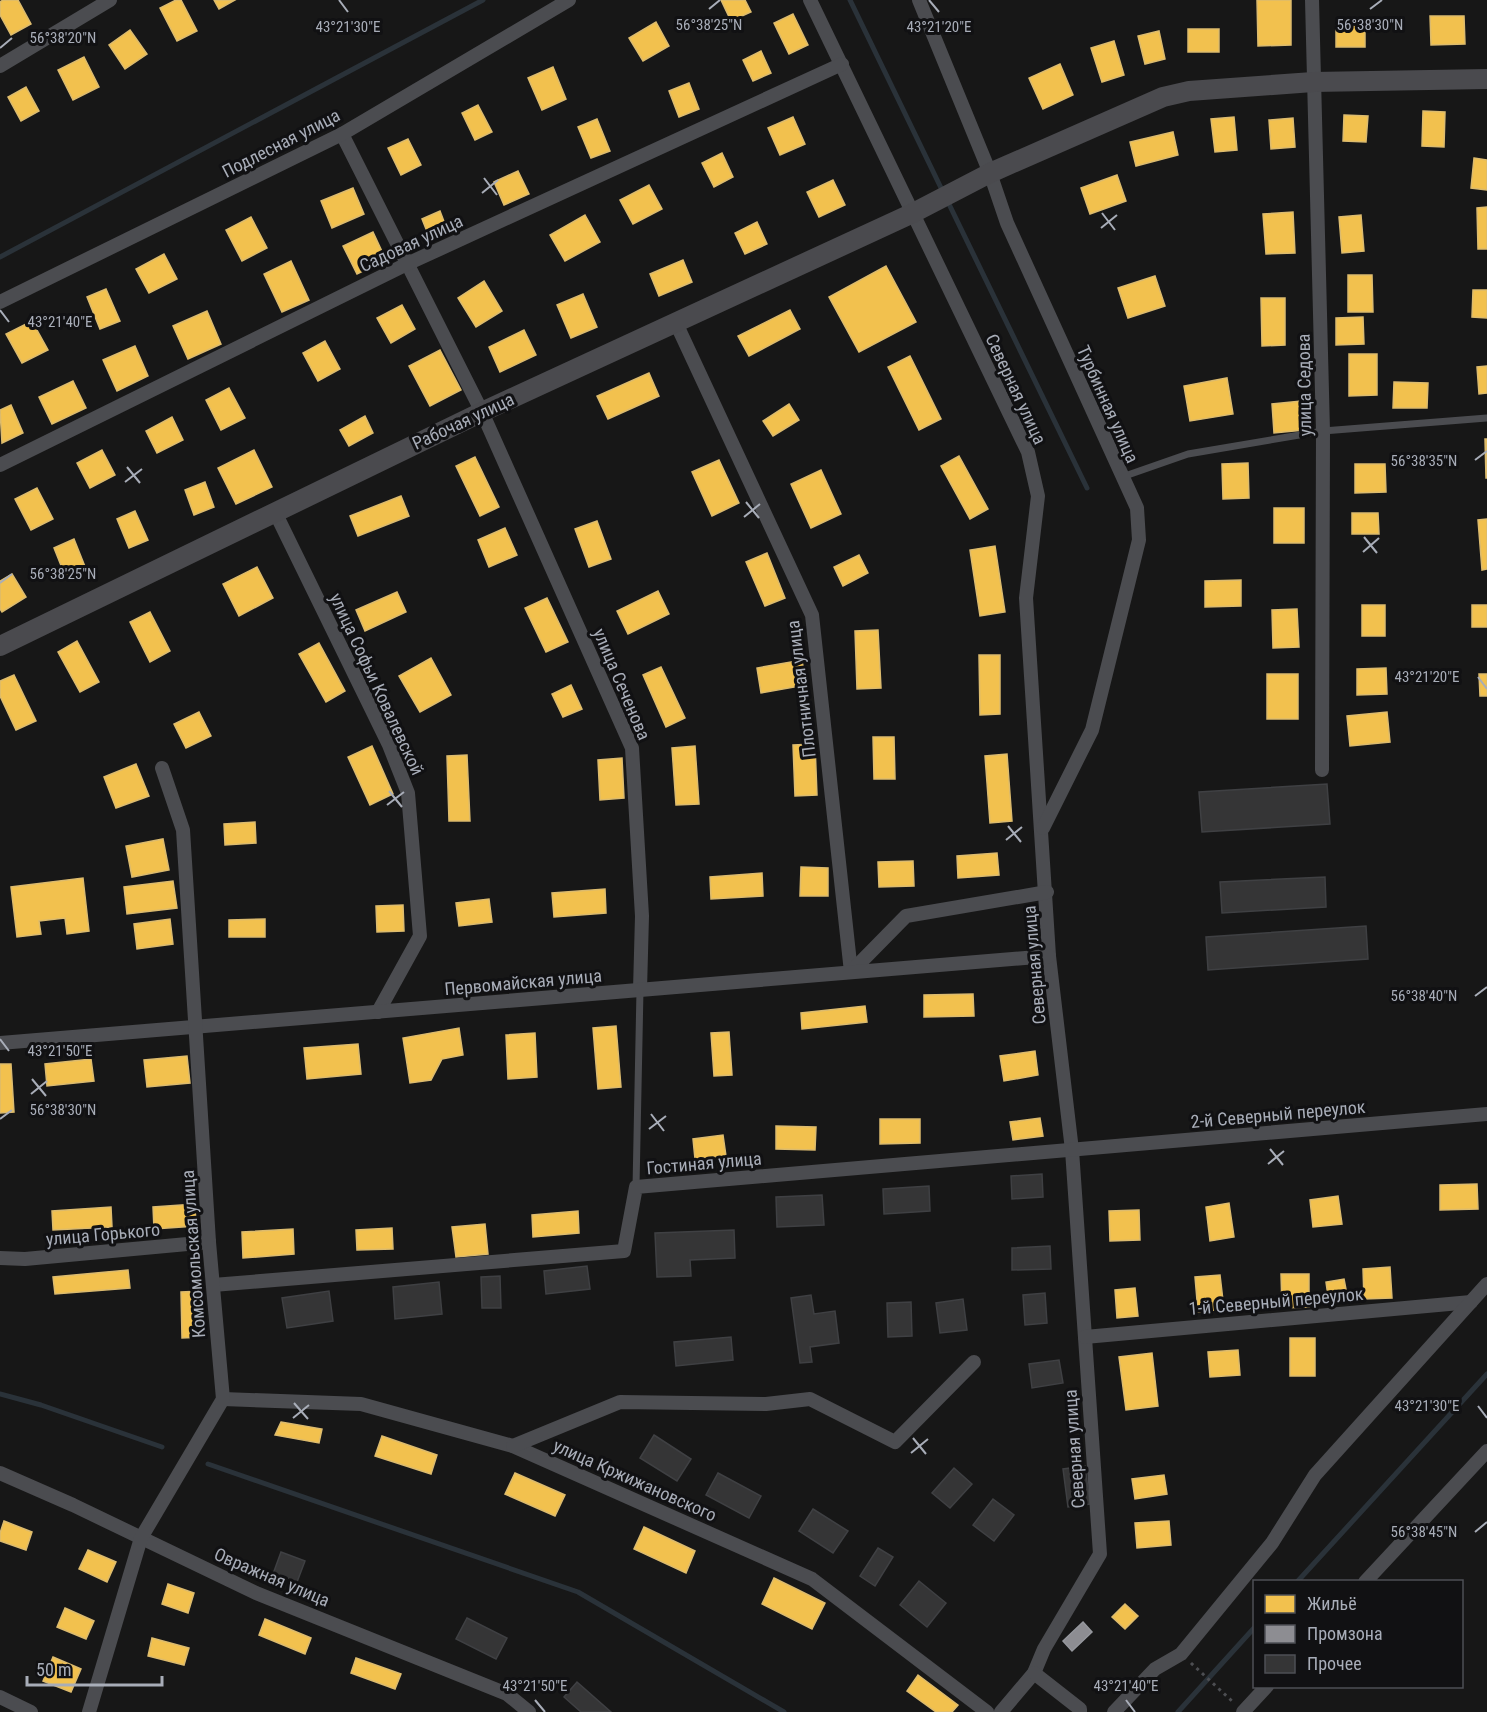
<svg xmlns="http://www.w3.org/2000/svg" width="1487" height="1712" font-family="'Roboto Condensed',sans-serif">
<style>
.homes{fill:#f2c14e;stroke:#dcbb6e;stroke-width:1.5}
.industry{fill:#8d8d92;stroke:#95979d;stroke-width:1.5}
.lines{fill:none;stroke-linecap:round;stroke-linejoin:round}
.stream{stroke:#2a3239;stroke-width:5}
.building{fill:#353536;stroke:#3f4043;stroke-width:1.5}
.path{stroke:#4d4e52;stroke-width:3;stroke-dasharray:3 4.5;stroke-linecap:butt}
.lane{stroke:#4b4c50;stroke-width:7}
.street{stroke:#4b4c50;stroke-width:14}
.secondary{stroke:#4a4a4e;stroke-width:20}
.ticks{fill:none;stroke:#a8adb8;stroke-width:2}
.labels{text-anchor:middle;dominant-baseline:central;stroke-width:6;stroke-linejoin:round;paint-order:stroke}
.street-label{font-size:18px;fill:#a8adb8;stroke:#111113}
.ticks-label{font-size:15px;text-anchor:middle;fill:#a8adb8;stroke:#111113;stroke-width:6;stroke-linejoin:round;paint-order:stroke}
</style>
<rect width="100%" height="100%" fill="#171717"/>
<!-- homes -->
<g class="homes">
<polygon points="3,0 18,0 31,24 11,35 0,15 0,2"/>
<polygon points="176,0 181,0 197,31 177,41 160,8"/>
<polygon points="214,0 235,0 219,9"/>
<polygon points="721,0 745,0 751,12 731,21"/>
<polygon points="1257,0 1291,0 1291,45 1258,46"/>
<polygon points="793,14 808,45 789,54 774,23"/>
<polygon points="1430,16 1464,16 1465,44 1431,45"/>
<polygon points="656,22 669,46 643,61 629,38"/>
<polygon points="1336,25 1365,26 1365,47 1336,47"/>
<rect x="1188" y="29" width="31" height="23"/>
<polygon points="130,30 147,54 125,69 109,45"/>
<polygon points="1159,31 1165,59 1145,64 1138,36"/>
<polygon points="1114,41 1124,75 1102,82 1091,48"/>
<polygon points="761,51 771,73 753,81 743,60"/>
<polygon points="84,57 99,87 73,100 58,70"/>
<polygon points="1060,64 1073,95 1043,109 1029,78"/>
<polygon points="553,67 566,99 542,110 528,78"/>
<polygon points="689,83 699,109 679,117 669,91"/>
<polygon points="26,87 39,111 21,121 8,97"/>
<polygon points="478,105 492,132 475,140 462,113"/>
<polygon points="1423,111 1445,112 1444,147 1422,146"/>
<polygon points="1344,115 1368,116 1366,142 1343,141"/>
<polygon points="793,117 805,144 780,155 768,128"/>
<polygon points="1234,117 1237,150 1215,152 1211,119"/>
<polygon points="1293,118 1295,147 1271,149 1269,120"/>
<polygon points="597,119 610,151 591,158 578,127"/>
<polygon points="1173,132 1178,155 1136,166 1130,142"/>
<polygon points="408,139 421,165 401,175 388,148"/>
<polygon points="722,153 733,177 714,187 702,163"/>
<polygon points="1474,158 1487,160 1487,190 1471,188"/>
<polygon points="518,171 529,194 504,205 494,182"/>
<polygon points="1117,175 1126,201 1090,214 1081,188"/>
<polygon points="833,180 845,205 819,217 807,192"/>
<polygon points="649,185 662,209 633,224 620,200"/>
<polygon points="353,188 364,214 332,228 321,201"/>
<polygon points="1487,207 1487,249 1478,249 1477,208"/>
<polygon points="440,211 448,232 430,239 422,219"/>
<polygon points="1293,212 1295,253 1266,254 1263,214"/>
<polygon points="585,215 600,242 565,261 550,235"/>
<polygon points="1361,215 1364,251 1342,253 1339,217"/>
<polygon points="251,217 267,248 242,261 226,230"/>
<polygon points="757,222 767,244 745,254 735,233"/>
<polygon points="373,232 386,260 357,274 343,246"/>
<polygon points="164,254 177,279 149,293 136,269"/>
<polygon points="683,260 692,282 659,296 650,274"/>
<polygon points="291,261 309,300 282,312 264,274"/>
<polygon points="886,266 916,322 859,352 829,297"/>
<polygon points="1348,275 1372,275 1373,312 1348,312"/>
<polygon points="1155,276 1165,306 1128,318 1118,288"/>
<polygon points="484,281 502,311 476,327 458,298"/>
<polygon points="106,289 120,321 100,329 87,297"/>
<polygon points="1473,290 1487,290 1487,318 1472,317"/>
<polygon points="583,294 597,327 571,338 557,305"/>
<polygon points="1261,298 1285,298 1285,345 1262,346"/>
<polygon points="402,305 415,329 391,343 377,318"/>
<polygon points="790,310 800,329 749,356 738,336"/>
<polygon points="207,311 221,344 188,359 173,326"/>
<polygon points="1363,317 1364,344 1336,345 1336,318"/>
<polygon points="32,321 48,350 22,363 6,334"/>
<polygon points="524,330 536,355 500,372 489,347"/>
<polygon points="325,341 340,369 318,381 303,353"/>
<polygon points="135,346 148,376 117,391 103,360"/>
<polygon points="440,350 461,390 430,406 409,366"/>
<polygon points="1349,354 1377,354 1377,395 1349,396"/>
<polygon points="910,356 941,419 919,430 888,367"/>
<polygon points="1487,366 1487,393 1479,394 1477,367"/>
<polygon points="649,373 659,396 608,419 597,396"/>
<polygon points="1227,378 1233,414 1190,421 1184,386"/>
<polygon points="73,381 86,408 52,424 39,397"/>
<polygon points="1394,382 1428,383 1427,408 1393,408"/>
<polygon points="229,388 245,418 221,430 206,400"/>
<polygon points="1301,401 1304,430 1274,433 1272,404"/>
<polygon points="789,404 799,420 773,436 763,421"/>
<polygon points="11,405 23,433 2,443 0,410"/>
<polygon points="365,416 373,433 349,446 340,430"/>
<polygon points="172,417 183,440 157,453 146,431"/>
<polygon points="1485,439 1487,439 1487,478 1486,478"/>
<polygon points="102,450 115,475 90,488 77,463"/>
<polygon points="254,450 272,487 236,504 218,468"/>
<polygon points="959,456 988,509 970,519 941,466"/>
<polygon points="475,457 499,507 480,516 456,466"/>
<polygon points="719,460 739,503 712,516 692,472"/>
<polygon points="1248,463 1249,498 1223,499 1222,464"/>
<polygon points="1355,464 1385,464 1386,492 1355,493"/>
<polygon points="821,470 841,514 811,528 791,484"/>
<polygon points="205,482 214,507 194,515 185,490"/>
<polygon points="37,488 53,519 31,530 15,499"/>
<polygon points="401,496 409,516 358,536 350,516"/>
<rect x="1274" y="508" width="30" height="35"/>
<polygon points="135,511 148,540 129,548 117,519"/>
<polygon points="1352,513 1378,513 1379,534 1352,534"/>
<polygon points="1487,519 1487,569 1482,570 1478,520"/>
<polygon points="597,521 611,559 589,567 575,529"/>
<polygon points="505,528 517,555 489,567 478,540"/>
<polygon points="74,539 86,569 66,578 54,548"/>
<polygon points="995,546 1005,612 980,616 970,550"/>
<polygon points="767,553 785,598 765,606 746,562"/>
<polygon points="859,555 868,573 843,586 834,567"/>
<polygon points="257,567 273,598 239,616 223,584"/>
<polygon points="12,574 26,597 2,612 0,609 0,581"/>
<polygon points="1241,580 1241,606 1205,607 1205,581"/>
<polygon points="658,591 669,614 628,634 617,611"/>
<polygon points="397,592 406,612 365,631 356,610"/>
<polygon points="547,598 568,642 546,652 525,608"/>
<rect x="1362" y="605" width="23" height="31"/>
<rect x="1472" y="605" width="15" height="22"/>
<polygon points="1297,609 1299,647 1273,648 1272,610"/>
<polygon points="150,612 170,651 150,662 130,622"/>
<polygon points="878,630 881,688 857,689 855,631"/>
<polygon points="77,641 99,682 80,692 58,652"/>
<polygon points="319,643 345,691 326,702 299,654"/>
<polygon points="979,655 1000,655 1000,714 980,715"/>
<polygon points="431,658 451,695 420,712 399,676"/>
<polygon points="802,660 806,685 761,693 757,668"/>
<polygon points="661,667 685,718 666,727 643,675"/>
<polygon points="1386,668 1387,694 1357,695 1357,669"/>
<rect x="1267" y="674" width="31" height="45"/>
<polygon points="1479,674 1487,674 1487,696 1480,696"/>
<polygon points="14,675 36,721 16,730 0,696 0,681"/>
<polygon points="571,685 582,709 563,717 552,694"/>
<polygon points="199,712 211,736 186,748 174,724"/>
<polygon points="1387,712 1390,742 1350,746 1347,716"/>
<polygon points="873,737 894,737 895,779 874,779"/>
<polygon points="815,744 817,795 795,796 793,745"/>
<polygon points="372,746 393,794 370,805 348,757"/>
<polygon points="695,746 699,804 676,805 672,748"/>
<polygon points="1007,754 1012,821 990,823 985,756"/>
<polygon points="467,755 470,821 449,821 447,756"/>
<polygon points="622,758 624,798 600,800 598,760"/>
<polygon points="136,764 149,796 116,808 104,777"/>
<polygon points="255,822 256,843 225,845 224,824"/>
<polygon points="163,839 169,870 132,877 126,846"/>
<polygon points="997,853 999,875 958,878 957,856"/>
<polygon points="913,861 914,886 879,887 878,862"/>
<polygon points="801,867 828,868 828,896 800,896"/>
<polygon points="762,873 763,896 711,899 710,877"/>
<polygon points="83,878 89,931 67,934 65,918 39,921 41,934 17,937 11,887"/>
<polygon points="173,881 177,908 127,914 124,887"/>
<polygon points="605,889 606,913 554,917 552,893"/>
<polygon points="489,899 492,922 459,926 456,903"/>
<polygon points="403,905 404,931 377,932 376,906"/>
<polygon points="170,919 173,944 137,949 134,924"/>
<polygon points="265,919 265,937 229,937 229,920"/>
<polygon points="973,994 974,1016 924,1017 924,995"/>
<polygon points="865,1006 867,1022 802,1029 801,1013"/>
<polygon points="616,1026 621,1087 598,1089 593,1028"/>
<polygon points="459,1028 463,1055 442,1059 431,1080 410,1083 403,1038"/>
<polygon points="729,1032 732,1075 714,1076 711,1033"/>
<polygon points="535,1033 537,1077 508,1079 506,1035"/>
<polygon points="358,1044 361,1074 307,1079 304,1048"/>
<polygon points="1035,1051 1038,1075 1004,1081 1000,1056"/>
<polygon points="187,1056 190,1083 147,1087 144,1060"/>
<polygon points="91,1059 94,1081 47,1086 45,1064"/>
<polygon points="0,1064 11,1064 14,1112 0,1113"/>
<polygon points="1040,1118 1043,1136 1013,1140 1010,1122"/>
<polygon points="880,1119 920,1119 920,1143 880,1144"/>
<polygon points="776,1126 816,1127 815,1150 776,1149"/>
<polygon points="723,1135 726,1156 695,1159 693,1139"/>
<polygon points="1477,1184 1478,1209 1440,1210 1440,1185"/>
<polygon points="1338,1196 1342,1224 1313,1227 1310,1200"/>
<polygon points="1229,1203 1234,1237 1210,1241 1206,1207"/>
<polygon points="195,1204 196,1226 154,1229 153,1207"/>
<polygon points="111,1207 112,1227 53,1230 52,1211"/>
<polygon points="1139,1210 1140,1240 1110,1241 1109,1211"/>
<polygon points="578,1211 579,1233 533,1237 532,1215"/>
<polygon points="485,1224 488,1254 456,1257 452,1227"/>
<polygon points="392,1228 393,1249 357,1250 356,1230"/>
<polygon points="293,1229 294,1254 243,1258 242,1232"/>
<polygon points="1390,1267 1392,1298 1364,1299 1363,1269"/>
<polygon points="128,1270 130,1288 55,1294 53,1277"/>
<polygon points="1281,1274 1309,1274 1309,1307 1282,1308"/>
<polygon points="1220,1275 1224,1309 1198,1312 1195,1277"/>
<polygon points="1344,1279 1348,1300 1329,1303 1326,1282"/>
<polygon points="1135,1288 1138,1316 1117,1318 1115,1290"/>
<polygon points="202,1291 203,1337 182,1338 181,1292"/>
<rect x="1290" y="1338" width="25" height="38"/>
<polygon points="1238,1350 1240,1375 1210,1377 1208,1352"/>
<polygon points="1152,1353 1158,1406 1126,1410 1119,1357"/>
<polygon points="281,1422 322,1429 319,1443 275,1435"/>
<polygon points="382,1436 437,1455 431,1474 375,1456"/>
<polygon points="515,1473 565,1495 555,1516 505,1494"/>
<polygon points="1164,1475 1167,1494 1135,1499 1132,1479"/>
<polygon points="4,1521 32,1532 26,1550 0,1541 0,1533"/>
<polygon points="1169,1521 1171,1545 1137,1548 1135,1523"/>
<polygon points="644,1527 695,1551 686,1573 634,1549"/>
<polygon points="88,1550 116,1562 107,1582 79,1569"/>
<polygon points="774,1578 825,1603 812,1629 762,1604"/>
<polygon points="168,1584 194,1593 188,1613 162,1604"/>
<polygon points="1125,1604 1138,1616 1125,1629 1112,1617"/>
<polygon points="65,1608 94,1621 86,1639 57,1627"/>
<polygon points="265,1619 311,1638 305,1654 259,1635"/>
<polygon points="152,1638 189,1648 184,1665 148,1656"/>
<polygon points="53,1657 81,1669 71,1692 43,1681"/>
<polygon points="356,1658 401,1674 395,1689 351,1673"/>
<polygon points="918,1675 958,1705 952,1712 936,1712 907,1691"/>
</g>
<!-- industry -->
<polygon class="industry" points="1083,1622 1092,1632 1072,1651 1063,1641"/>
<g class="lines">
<!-- stream -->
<g class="stream">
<polyline points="850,0 943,192"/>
<polyline points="947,200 1087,488"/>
<polyline points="0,257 483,0"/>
<polyline points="0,1394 41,1405 162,1447"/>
<polyline points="208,1464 578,1592 784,1712"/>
<polyline points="1297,1582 1487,1374"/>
<polyline points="1178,1712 1254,1628"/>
</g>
</g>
<!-- building -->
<g class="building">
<polygon points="1327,784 1330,824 1202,832 1199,792"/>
<polygon points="1325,877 1326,907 1222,913 1220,882"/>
<polygon points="1366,926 1368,959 1208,970 1206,937"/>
<polygon points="1042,1174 1043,1197 1012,1199 1011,1176"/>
<polygon points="929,1186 930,1211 884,1214 883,1189"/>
<polygon points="822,1195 824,1225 777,1227 776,1197"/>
<polygon points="734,1230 735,1258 690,1260 691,1276 657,1277 655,1233"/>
<polygon points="1050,1246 1051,1269 1012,1270 1012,1248"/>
<polygon points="587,1266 590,1289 546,1294 544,1271"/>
<polygon points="500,1276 501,1308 482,1308 481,1277"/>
<polygon points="439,1282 442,1314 395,1319 393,1287"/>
<polygon points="329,1291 333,1321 287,1328 282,1298"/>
<polygon points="1045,1293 1047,1323 1025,1325 1023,1295"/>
<polygon points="811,1295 814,1314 835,1311 839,1343 810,1347 812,1362 800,1363 791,1298"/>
<polygon points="963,1299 967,1330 940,1333 936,1303"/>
<polygon points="911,1302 912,1336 888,1337 887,1303"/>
<polygon points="731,1337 733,1360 676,1366 674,1342"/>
<polygon points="1059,1360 1063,1383 1032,1388 1029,1364"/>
<polygon points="654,1435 691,1459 677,1481 640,1458"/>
<polygon points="1085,1466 1090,1504 1068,1507 1063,1469"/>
<polygon points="954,1468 972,1484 950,1508 932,1493"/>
<polygon points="718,1473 761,1496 749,1518 706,1495"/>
<polygon points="993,1499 1014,1515 994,1541 973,1525"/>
<polygon points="813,1509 848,1531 833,1553 799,1531"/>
<polygon points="878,1548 893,1557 875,1586 860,1576"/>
<polygon points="281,1552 305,1561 297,1582 273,1574"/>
<polygon points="919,1581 946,1603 927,1627 900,1605"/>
<polygon points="467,1618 507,1638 496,1659 456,1639"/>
<polygon points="577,1682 611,1712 581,1712 564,1697"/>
</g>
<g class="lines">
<!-- path -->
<polyline class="path" points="1191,1663 1233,1702"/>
<!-- lane -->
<g class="lane">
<polyline points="1122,477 1188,454 1323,431 1487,418"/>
<polyline points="636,1187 640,990"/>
</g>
<!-- street -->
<g class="street">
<polyline points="810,0 1028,452 1038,496 1026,598 1049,956 1072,1150 1100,1554 1044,1649 1034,1673 1001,1712"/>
<polyline points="919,0 990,173 1007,223 1137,508 1139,540 1092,730 1043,828"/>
<polyline points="1312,0 1323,431 1322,770"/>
<polyline points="0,66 110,0"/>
<polyline points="342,134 482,412 632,748 642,916 640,990"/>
<polyline points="0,302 342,134 569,0"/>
<polyline points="676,323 812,615 851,972"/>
<polyline points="0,465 407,264 842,64"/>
<polyline points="275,512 389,745 408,793 420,936 378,1012"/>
<polyline points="851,972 906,916 1047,892"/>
<polyline points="0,1043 1049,956"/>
<polyline points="0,1258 25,1259 209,1242"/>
<polyline points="213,1285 624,1251 636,1187 1487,1114"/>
<polyline points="1085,1337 1471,1302"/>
<polyline points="223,1399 361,1404 513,1446 812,1579 987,1712"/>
<polyline points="513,1446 620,1402 766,1404 810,1399 895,1442 974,1362"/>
<polyline points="0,1473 73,1505 256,1593 507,1694 529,1712"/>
<polyline points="1365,1582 1487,1451"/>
<polyline points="1034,1673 1080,1709 1080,1712"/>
<polyline points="0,1697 31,1712"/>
<polyline points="89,1712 141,1538 223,1399 209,1242 183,830 162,768"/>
<polyline points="1114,1712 1155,1669 1181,1654 1272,1543 1315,1475 1487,1284"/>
<polyline points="1243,1712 1267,1686"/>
</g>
<!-- secondary -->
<polyline class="secondary" points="0,646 482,412 913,213 990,173 1163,97 1189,91 1313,82 1487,79"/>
</g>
<!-- ticks -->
<path class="ticks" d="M339,0L348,12M929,0L939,12M709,9L720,0M1370,9L1382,0M0,48L12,38M484,178L497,195M482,193L498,180M1102,213L1115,230M1101,228L1117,215M0,310L9,322M1475,460L1487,451M127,467L140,483M125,482L142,469M746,502L759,518M744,517L760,504M1364,537L1377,553M1363,552L1379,538M0,583L12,574M1478,677L1487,689M389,791L402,807M387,805L404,792M1008,826L1021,842M1006,840L1022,827M1475,996L1487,987M0,1039L9,1051M32,1079L46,1096M31,1094L47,1081M651,1114L664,1131M0,1119L12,1110M649,1129L666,1116M1270,1149L1283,1165M1268,1164L1284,1151M294,1403L308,1419M1478,1406L1487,1418M293,1418L309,1405M913,1438L926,1454M911,1453L928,1439M1475,1532L1487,1522M535,1700L545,1712M1126,1700L1135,1712"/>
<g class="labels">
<!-- street labels -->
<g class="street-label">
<text transform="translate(281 143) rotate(-27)">Подлесная улица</text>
<text transform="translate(411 243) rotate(-25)">Садовая улица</text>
<text transform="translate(1304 385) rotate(-91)">улица Седова</text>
<text transform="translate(1016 389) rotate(65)">Северная улица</text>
<text transform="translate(1108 404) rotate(66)">Турбинная улица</text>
<text transform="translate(463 421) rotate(-25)">Рабочая улица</text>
<text transform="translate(377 684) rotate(65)">улица Софьи Ковалевской</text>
<text transform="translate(622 684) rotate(67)">улица Сеченова</text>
<text transform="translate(801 689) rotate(-97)">Плотничная улица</text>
<text transform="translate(1034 965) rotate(-95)">Северная улица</text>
<text transform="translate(523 982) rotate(-5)">Первомайская улица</text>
<text transform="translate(1278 1114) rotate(-5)">2-й Северный переулок</text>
<text transform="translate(704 1163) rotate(-5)">Гостиная улица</text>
<text transform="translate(103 1234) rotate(-5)">улица Горького</text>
<text transform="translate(193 1254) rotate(-94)">Комсомольская улица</text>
<text transform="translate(1276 1301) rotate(-5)">1-й Северный переулок</text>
<text transform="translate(1074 1449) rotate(-94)">Северная улица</text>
<text transform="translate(635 1480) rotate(24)">улица Кржижановского</text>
<text transform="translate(272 1577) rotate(23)">Овражная улица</text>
</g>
</g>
<g class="ticks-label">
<text x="709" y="30">56°38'25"N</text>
<text x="1370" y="30">56°38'30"N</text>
<text x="348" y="32">43°21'30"E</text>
<text x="939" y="32">43°21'20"E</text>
<text x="63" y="43">56°38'20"N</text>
<text x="60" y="327">43°21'40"E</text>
<text x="1424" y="466">56°38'35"N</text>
<text x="63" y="579">56°38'25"N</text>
<text x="1427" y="682">43°21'20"E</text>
<text x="1424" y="1001">56°38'40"N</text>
<text x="60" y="1056">43°21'50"E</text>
<text x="63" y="1115">56°38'30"N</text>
<text x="1427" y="1411">43°21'30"E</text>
<text x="1424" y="1537">56°38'45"N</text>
<text x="535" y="1691">43°21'50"E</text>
<text x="1126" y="1691">43°21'40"E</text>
</g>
<!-- legend -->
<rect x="1253" y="1580" width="210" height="108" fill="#111113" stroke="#4d4f55" stroke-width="1.5"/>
<rect x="1265" y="1595" width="30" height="18" fill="#f2c14e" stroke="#4d4f55" stroke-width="1.5"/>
<text x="1307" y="1610" font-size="18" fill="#a8adb8">Жильё</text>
<rect x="1265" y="1625" width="30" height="18" fill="#8d8d92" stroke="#4d4f55" stroke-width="1.5"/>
<text x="1307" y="1640" font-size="18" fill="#a8adb8">Промзона</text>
<rect x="1265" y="1655" width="30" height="18" fill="#353536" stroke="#4d4f55" stroke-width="1.5"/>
<text x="1307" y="1670" font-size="18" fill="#a8adb8">Прочее</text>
<!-- scale -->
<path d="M27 1676v9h135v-9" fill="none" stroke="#a8adb8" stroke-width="3"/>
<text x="36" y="1676" font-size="18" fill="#a8adb8" stroke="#111113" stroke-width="4.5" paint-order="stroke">50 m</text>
</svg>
